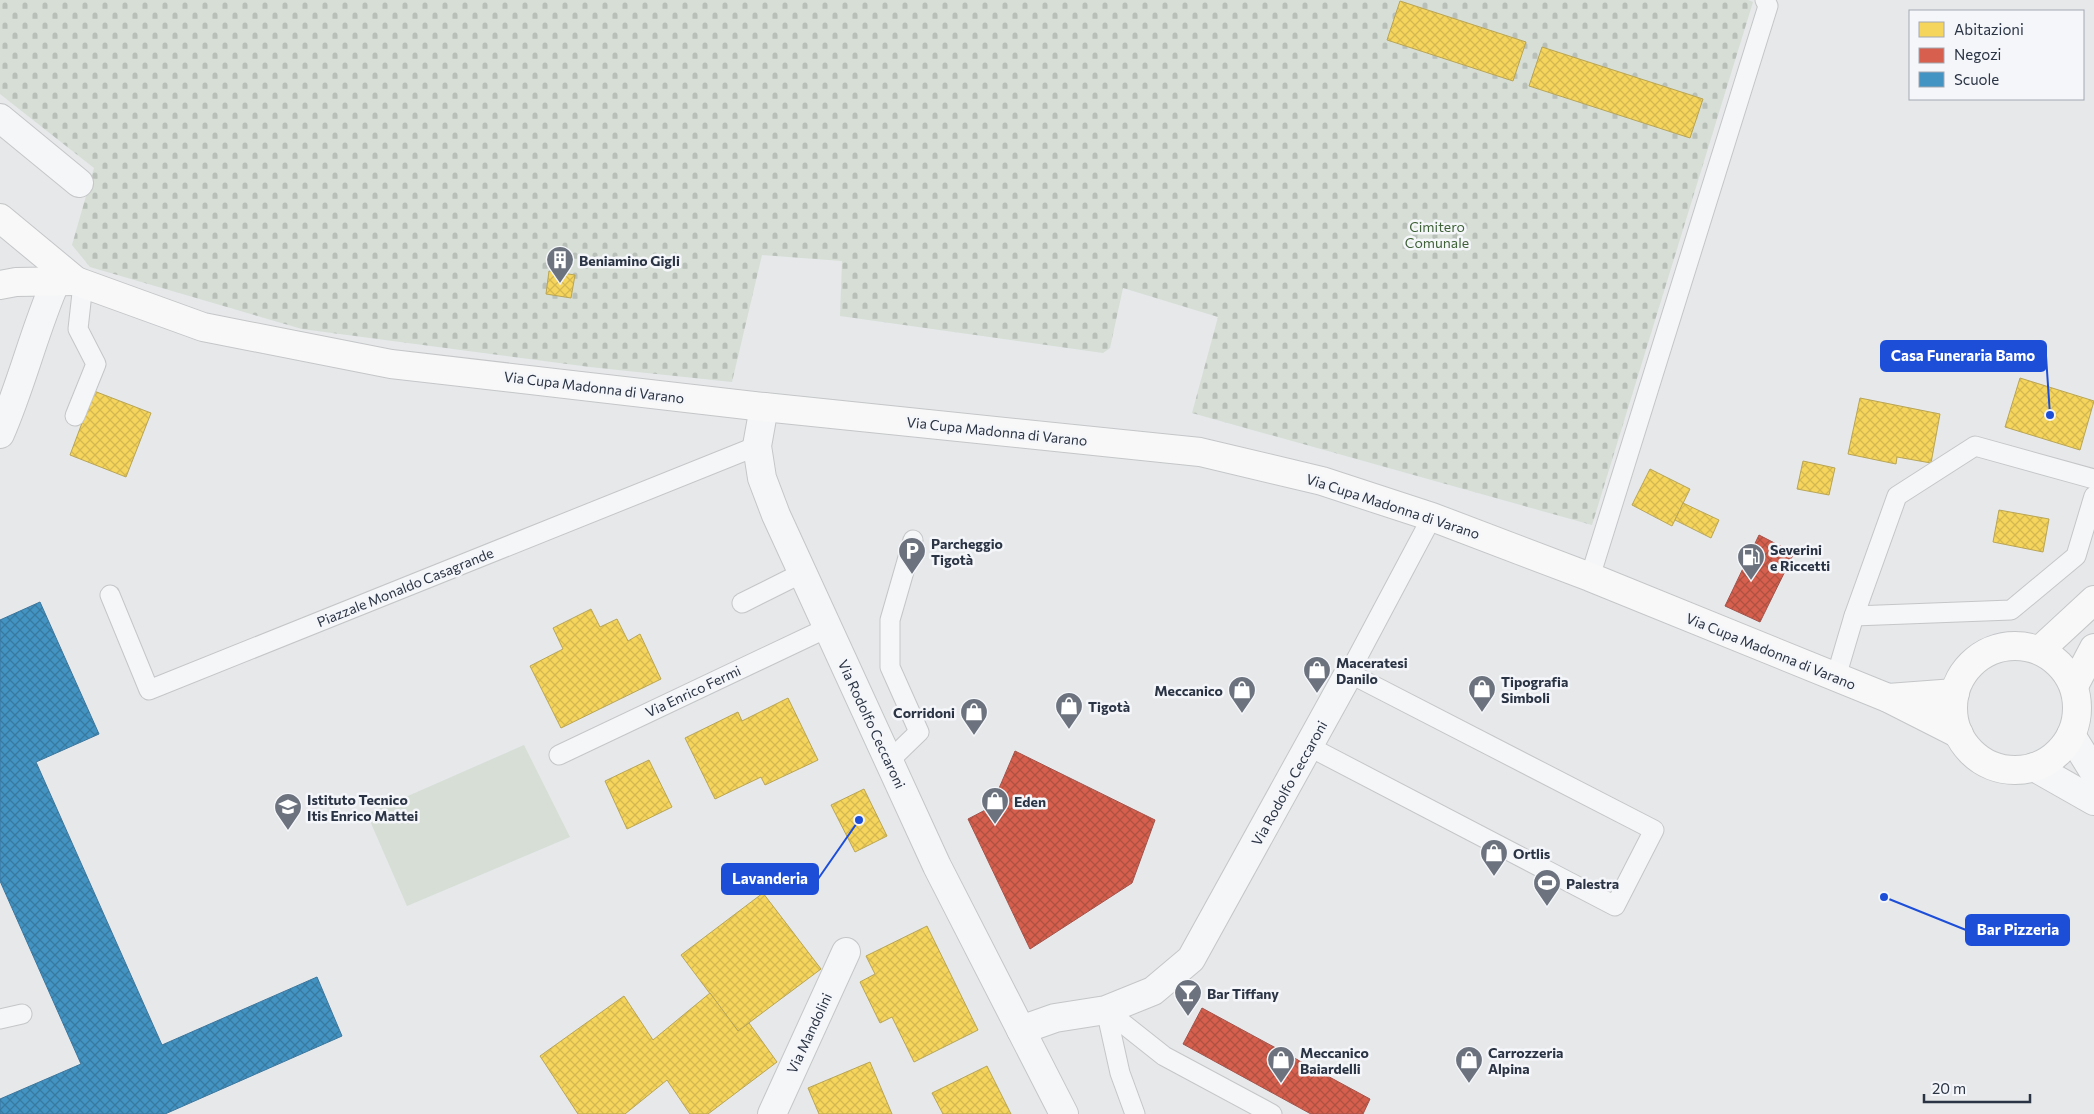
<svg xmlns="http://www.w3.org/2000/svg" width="2094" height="1114" font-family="Commissioner,sans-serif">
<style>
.grass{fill:#d6ded6}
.cemetery{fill:url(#cemetery-stones)}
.homes{fill:url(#homes-cross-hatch);stroke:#b9a555}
.shops{fill:url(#shops-cross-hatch);stroke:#a3534b}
.schools{fill:url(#schools-cross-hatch);stroke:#3c769d}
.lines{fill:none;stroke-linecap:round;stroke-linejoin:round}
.service-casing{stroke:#c4c6c8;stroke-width:21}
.pedestrian-casing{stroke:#c4c6c8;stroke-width:30}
.minor-casing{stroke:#c4c6c8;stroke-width:30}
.tertiary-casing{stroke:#c4c6c8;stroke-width:30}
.secondary-casing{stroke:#c4c6c8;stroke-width:30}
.service{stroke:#f5f6f7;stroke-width:19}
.pedestrian{stroke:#f5f6f7;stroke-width:28}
.minor{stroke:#f5f6f7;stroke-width:28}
.tertiary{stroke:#f5f6f7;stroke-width:28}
.secondary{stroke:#f8f8f8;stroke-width:28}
.labels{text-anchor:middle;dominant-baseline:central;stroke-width:5;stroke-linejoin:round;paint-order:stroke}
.park-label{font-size:14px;fill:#3f6138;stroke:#f4f6f9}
.poi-label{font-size:14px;font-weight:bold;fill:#2b3445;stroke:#f4f6f9;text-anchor:start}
.street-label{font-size:14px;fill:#2b3445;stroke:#f4f6f9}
.leader{fill:none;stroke:#1d4ed8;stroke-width:2}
.callout-dot{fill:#1d4ed8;stroke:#f4f6f9;stroke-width:2}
.callout{fill:#1d4ed8;stroke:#1d4ed8;stroke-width:2}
.callout-label{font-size:15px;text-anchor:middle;font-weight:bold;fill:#fff}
</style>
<defs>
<pattern id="cemetery-stones" width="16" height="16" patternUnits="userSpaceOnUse" patternTransform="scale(1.25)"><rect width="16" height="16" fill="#d6ded6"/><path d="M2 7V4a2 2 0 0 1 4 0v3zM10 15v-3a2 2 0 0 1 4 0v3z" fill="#b8bfb9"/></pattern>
<pattern id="homes-cross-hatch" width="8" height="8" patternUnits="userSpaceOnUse" patternTransform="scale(1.25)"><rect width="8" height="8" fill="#f6d55c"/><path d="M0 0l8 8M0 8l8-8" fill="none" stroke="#d3b751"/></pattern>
<pattern id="shops-cross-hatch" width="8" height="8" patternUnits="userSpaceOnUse" patternTransform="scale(1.25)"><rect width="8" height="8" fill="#d6604d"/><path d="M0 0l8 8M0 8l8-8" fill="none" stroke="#ae5042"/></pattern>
<pattern id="schools-cross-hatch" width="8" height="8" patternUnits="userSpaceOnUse" patternTransform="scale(1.25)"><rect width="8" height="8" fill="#4393c3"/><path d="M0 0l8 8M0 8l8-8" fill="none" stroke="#3879a0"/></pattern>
</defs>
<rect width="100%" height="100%" fill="#e6e8ea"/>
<!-- grass -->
<polygon class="grass" points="524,745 570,837 407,906 367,814"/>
<!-- cemetery -->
<polygon class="cemetery" points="0,0 1748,0 1753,2 1592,525 1192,413 1218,317 1123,288 1110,348 1103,353 840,316 842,261 762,255 732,382 590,367 302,329 90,267 72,245 94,168 0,94"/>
<!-- homes -->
<g class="homes">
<polygon points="1400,1 1526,42 1513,81 1387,40"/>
<polygon points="1542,47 1703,99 1690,138 1529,86"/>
<polygon points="549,271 575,275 571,298 546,294"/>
<polygon points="2020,378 2094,401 2080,450 2005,427"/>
<polygon points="94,391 151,413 126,477 70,455"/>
<polygon points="1860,398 1940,414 1931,463 1897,457 1896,464 1848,454"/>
<polygon points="1803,461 1835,468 1829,495 1797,489"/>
<polygon points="1650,469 1690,489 1672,526 1632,505"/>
<polygon points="1683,503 1719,520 1711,538 1675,520"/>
<polygon points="1999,510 2049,519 2043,552 1993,542"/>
<polygon points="591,609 600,627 617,619 628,641 640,634 661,679 561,728 530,666 563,649 553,628"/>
<polygon points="788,698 818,760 765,785 761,777 715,799 685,738 738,712 742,721"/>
<polygon points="649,760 672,807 627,829 605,781"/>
<polygon points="864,789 887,836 855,852 831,805"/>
<polygon points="763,893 821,969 738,1031 681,955"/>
<polygon points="927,926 978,1030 914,1062 892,1017 880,1023 860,982 875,974 866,956"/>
<polygon points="710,993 738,1031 749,1023 777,1062 708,1114 690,1114 667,1080 625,1114 578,1114 540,1056 624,996 653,1040"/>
<polygon points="870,1062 892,1114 819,1114 808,1088"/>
<polygon points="987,1066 1011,1114 943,1114 932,1093"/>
</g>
<!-- shops -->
<g class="shops">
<polygon points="1759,535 1794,553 1760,622 1725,606"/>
<polygon points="1015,751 1155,820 1132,883 1030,949 968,819 991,807"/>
<polygon points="1202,1008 1370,1099 1363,1114 1311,1114 1183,1044"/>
</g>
<!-- schools -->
<polygon class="schools" points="40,602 99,734 36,762 162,1045 317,977 342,1036 165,1114 0,1114 0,1099 81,1064 0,881 0,620"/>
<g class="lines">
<defs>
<g id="service">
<polyline points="75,416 96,364 78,329 83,284"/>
<polyline points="1590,577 1768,6 1765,0"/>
<polyline points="110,595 149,690 757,446"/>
<polyline points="742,603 802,573"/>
<polyline points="1854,616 2011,610 2076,556 2094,496"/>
<polyline points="1836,677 1854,616 1897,496 1975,446 2094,479"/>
<polyline points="1310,747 1615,906 1654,830 1349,673 1432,517"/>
<polyline points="559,755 827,628"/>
<polyline points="889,761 919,732 890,667 890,620 913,540"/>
<polyline points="1106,1010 1164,1056 1272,1114"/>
<polyline points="1106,1010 1120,1073 1135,1114"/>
<polyline points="0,1019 22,1014"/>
</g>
<path id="pedestrian" d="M0,434C22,384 34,331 56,281"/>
<g id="minor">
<polyline points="0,118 79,183"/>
<polyline points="764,407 757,446 762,478 776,515 937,866 1064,1114"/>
<polyline points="1021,1030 1055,1018 1106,1010 1153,991 1191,959 1349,673"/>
<polyline points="772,1114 846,952"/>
</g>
<g id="tertiary">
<polyline points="2071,735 2094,772"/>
<polyline points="2034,767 2094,801"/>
</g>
<g id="secondary">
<polyline points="0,218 76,281 203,327 391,364 764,407 1200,452 1322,481 1432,517 1590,577 1888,698 1959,734"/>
<polyline points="0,285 16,282 76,281"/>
<circle cx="2015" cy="708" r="62"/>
<polyline points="2040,650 2094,600"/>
<polyline points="2074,686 2094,648"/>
<polyline points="1888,698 1955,693"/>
</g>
</defs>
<!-- service casing -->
<use href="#service" class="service-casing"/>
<!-- pedestrian casing -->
<use href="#pedestrian" class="pedestrian-casing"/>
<!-- minor casing -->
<use href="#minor" class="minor-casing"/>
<!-- tertiary casing -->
<use href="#tertiary" class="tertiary-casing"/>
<!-- secondary casing -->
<use href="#secondary" class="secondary-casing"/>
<!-- service -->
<use href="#service" class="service"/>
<!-- pedestrian -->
<use href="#pedestrian" class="pedestrian"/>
<!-- minor -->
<use href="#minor" class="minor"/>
<!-- tertiary -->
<use href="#tertiary" class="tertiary"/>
<!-- secondary -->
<use href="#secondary" class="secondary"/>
</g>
<!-- icons -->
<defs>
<symbol id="building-pin" viewBox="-11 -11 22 30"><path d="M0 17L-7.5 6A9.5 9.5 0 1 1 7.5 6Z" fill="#6c737f" stroke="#f4f6f9"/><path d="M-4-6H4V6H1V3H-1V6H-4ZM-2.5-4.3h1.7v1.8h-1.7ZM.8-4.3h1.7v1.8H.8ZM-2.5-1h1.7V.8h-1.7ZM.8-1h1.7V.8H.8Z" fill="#fff"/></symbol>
<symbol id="parking-pin" viewBox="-11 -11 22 30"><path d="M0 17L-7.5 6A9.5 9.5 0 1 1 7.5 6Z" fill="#6c737f" stroke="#f4f6f9"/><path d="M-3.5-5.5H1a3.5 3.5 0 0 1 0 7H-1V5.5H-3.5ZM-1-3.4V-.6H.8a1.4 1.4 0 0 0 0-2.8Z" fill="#fff"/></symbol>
<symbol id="fuel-pin" viewBox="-11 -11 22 30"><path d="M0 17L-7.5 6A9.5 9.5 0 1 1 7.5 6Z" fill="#6c737f" stroke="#f4f6f9"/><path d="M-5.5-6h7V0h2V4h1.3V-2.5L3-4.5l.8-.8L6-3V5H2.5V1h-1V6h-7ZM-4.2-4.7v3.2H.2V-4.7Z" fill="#fff"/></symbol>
<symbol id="shop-pin" viewBox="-11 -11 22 30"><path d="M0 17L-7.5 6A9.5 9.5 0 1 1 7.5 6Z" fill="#6c737f" stroke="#f4f6f9"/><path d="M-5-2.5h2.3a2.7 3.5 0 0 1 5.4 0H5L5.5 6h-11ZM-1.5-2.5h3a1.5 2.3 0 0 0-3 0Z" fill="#fff"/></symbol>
<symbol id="school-pin" viewBox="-11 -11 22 30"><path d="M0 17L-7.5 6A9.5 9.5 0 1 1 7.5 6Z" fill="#6c737f" stroke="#f4f6f9"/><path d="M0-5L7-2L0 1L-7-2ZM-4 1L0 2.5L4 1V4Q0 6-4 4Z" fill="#fff"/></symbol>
<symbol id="stadium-pin" viewBox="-11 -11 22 30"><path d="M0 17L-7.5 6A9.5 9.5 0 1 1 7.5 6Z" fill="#6c737f" stroke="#f4f6f9"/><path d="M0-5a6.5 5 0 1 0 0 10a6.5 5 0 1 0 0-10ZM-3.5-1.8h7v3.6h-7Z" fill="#fff"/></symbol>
<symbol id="bar-pin" viewBox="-11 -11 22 30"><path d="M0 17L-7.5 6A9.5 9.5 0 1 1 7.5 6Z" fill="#6c737f" stroke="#f4f6f9"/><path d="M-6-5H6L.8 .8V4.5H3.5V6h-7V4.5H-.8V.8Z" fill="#fff"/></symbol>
</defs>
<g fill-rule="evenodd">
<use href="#building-pin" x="544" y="244" width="32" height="43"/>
<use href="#parking-pin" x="896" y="535" width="32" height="43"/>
<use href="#fuel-pin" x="1735" y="541" width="32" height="43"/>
<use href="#shop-pin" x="1301" y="654" width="32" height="43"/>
<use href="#shop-pin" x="1466" y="673" width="32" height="43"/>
<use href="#shop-pin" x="1226" y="674" width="32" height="43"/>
<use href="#shop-pin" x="1053" y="690" width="32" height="43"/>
<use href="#shop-pin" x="958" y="696" width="32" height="43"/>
<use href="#shop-pin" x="979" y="785" width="32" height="43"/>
<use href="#school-pin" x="272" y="791" width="32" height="43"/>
<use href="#shop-pin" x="1478" y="837" width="32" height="43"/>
<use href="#stadium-pin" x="1531" y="867" width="32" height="43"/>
<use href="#bar-pin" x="1172" y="977" width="32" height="43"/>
<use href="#shop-pin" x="1265" y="1044" width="32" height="43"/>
<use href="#shop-pin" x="1453" y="1044" width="32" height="43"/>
</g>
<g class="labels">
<!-- park labels -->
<g class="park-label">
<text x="1437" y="226">Cimitero<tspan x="1437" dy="16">Comunale</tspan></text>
</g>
<!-- poi labels -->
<g class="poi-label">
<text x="579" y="260">Beniamino Gigli</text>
<text x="931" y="543">Parcheggio<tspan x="931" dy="16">Tigotà</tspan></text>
<text x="1770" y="549">Severini<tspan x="1770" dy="16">e Riccetti</tspan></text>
<text x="1336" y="662">Maceratesi<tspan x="1336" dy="16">Danilo</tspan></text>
<text x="1501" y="681">Tipografia<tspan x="1501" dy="16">Simboli</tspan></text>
<text x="1223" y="690" text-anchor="end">Meccanico</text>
<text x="1088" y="706">Tigotà</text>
<text x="955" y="712" text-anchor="end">Corridoni</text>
<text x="307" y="799">Istituto Tecnico<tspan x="307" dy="16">Itis Enrico Mattei</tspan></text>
<text x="1014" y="801">Eden</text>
<text x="1513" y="853">Ortlis</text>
<text x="1566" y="883">Palestra</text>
<text x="1207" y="993">Bar Tiffany</text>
<text x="1300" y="1052">Meccanico<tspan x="1300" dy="16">Baiardelli</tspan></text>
<text x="1488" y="1052">Carrozzeria<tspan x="1488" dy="16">Alpina</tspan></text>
</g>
<!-- street labels -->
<g class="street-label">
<text transform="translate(594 387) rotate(7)">Via Cupa Madonna di Varano</text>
<text transform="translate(997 431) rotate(6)">Via Cupa Madonna di Varano</text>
<text transform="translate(1393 506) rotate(18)">Via Cupa Madonna di Varano</text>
<text transform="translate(405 587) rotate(-22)">Piazzale Monaldo Casagrande</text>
<text transform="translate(1771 651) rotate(22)">Via Cupa Madonna di Varano</text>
<text transform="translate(693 691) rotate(-25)">Via Enrico Fermi</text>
<text transform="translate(872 724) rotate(65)">Via Rodolfo Ceccaroni</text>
<text transform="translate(1289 783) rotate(-61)">Via Rodolfo Ceccaroni</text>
<text transform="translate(809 1033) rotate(-65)">Via Mandolini</text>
</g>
</g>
<!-- callouts -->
<path class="leader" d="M2050 415L2046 356M859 820L818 879M1884 897L1966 930"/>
<g class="callout-dot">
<circle cx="2050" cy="415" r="5"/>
<circle cx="859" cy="820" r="5"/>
<circle cx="1884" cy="897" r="5"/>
</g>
<g class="callout">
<rect x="1881" y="341" width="165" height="30" rx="5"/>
<rect x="722" y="864" width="96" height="30" rx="5"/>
<rect x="1966" y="915" width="103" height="30" rx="5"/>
</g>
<g class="callout-label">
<text x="1963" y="361">Casa Funeraria Bamo</text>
<text x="770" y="884">Lavanderia</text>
<text x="2018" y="935">Bar Pizzeria</text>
</g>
<!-- legend -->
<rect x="1909" y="10" width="175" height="90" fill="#f4f6f9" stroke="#a4a8b1"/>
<rect x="1919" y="22" width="25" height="15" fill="#f6d55c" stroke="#a4a8b1"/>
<text x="1954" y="35" font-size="15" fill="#2b3445">Abitazioni</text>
<rect x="1919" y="48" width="25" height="15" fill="#d6604d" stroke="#a4a8b1"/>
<text x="1954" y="60" font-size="15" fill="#2b3445">Negozi</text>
<rect x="1919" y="72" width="25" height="15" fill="#4393c3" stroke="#a4a8b1"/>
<text x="1954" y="85" font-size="15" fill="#2b3445">Scuole</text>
<!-- scale -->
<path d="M1924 1094v8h106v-8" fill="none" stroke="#2b3445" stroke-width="2.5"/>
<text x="1932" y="1094" font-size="15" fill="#2b3445" stroke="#f4f6f9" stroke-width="4" paint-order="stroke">20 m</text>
</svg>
